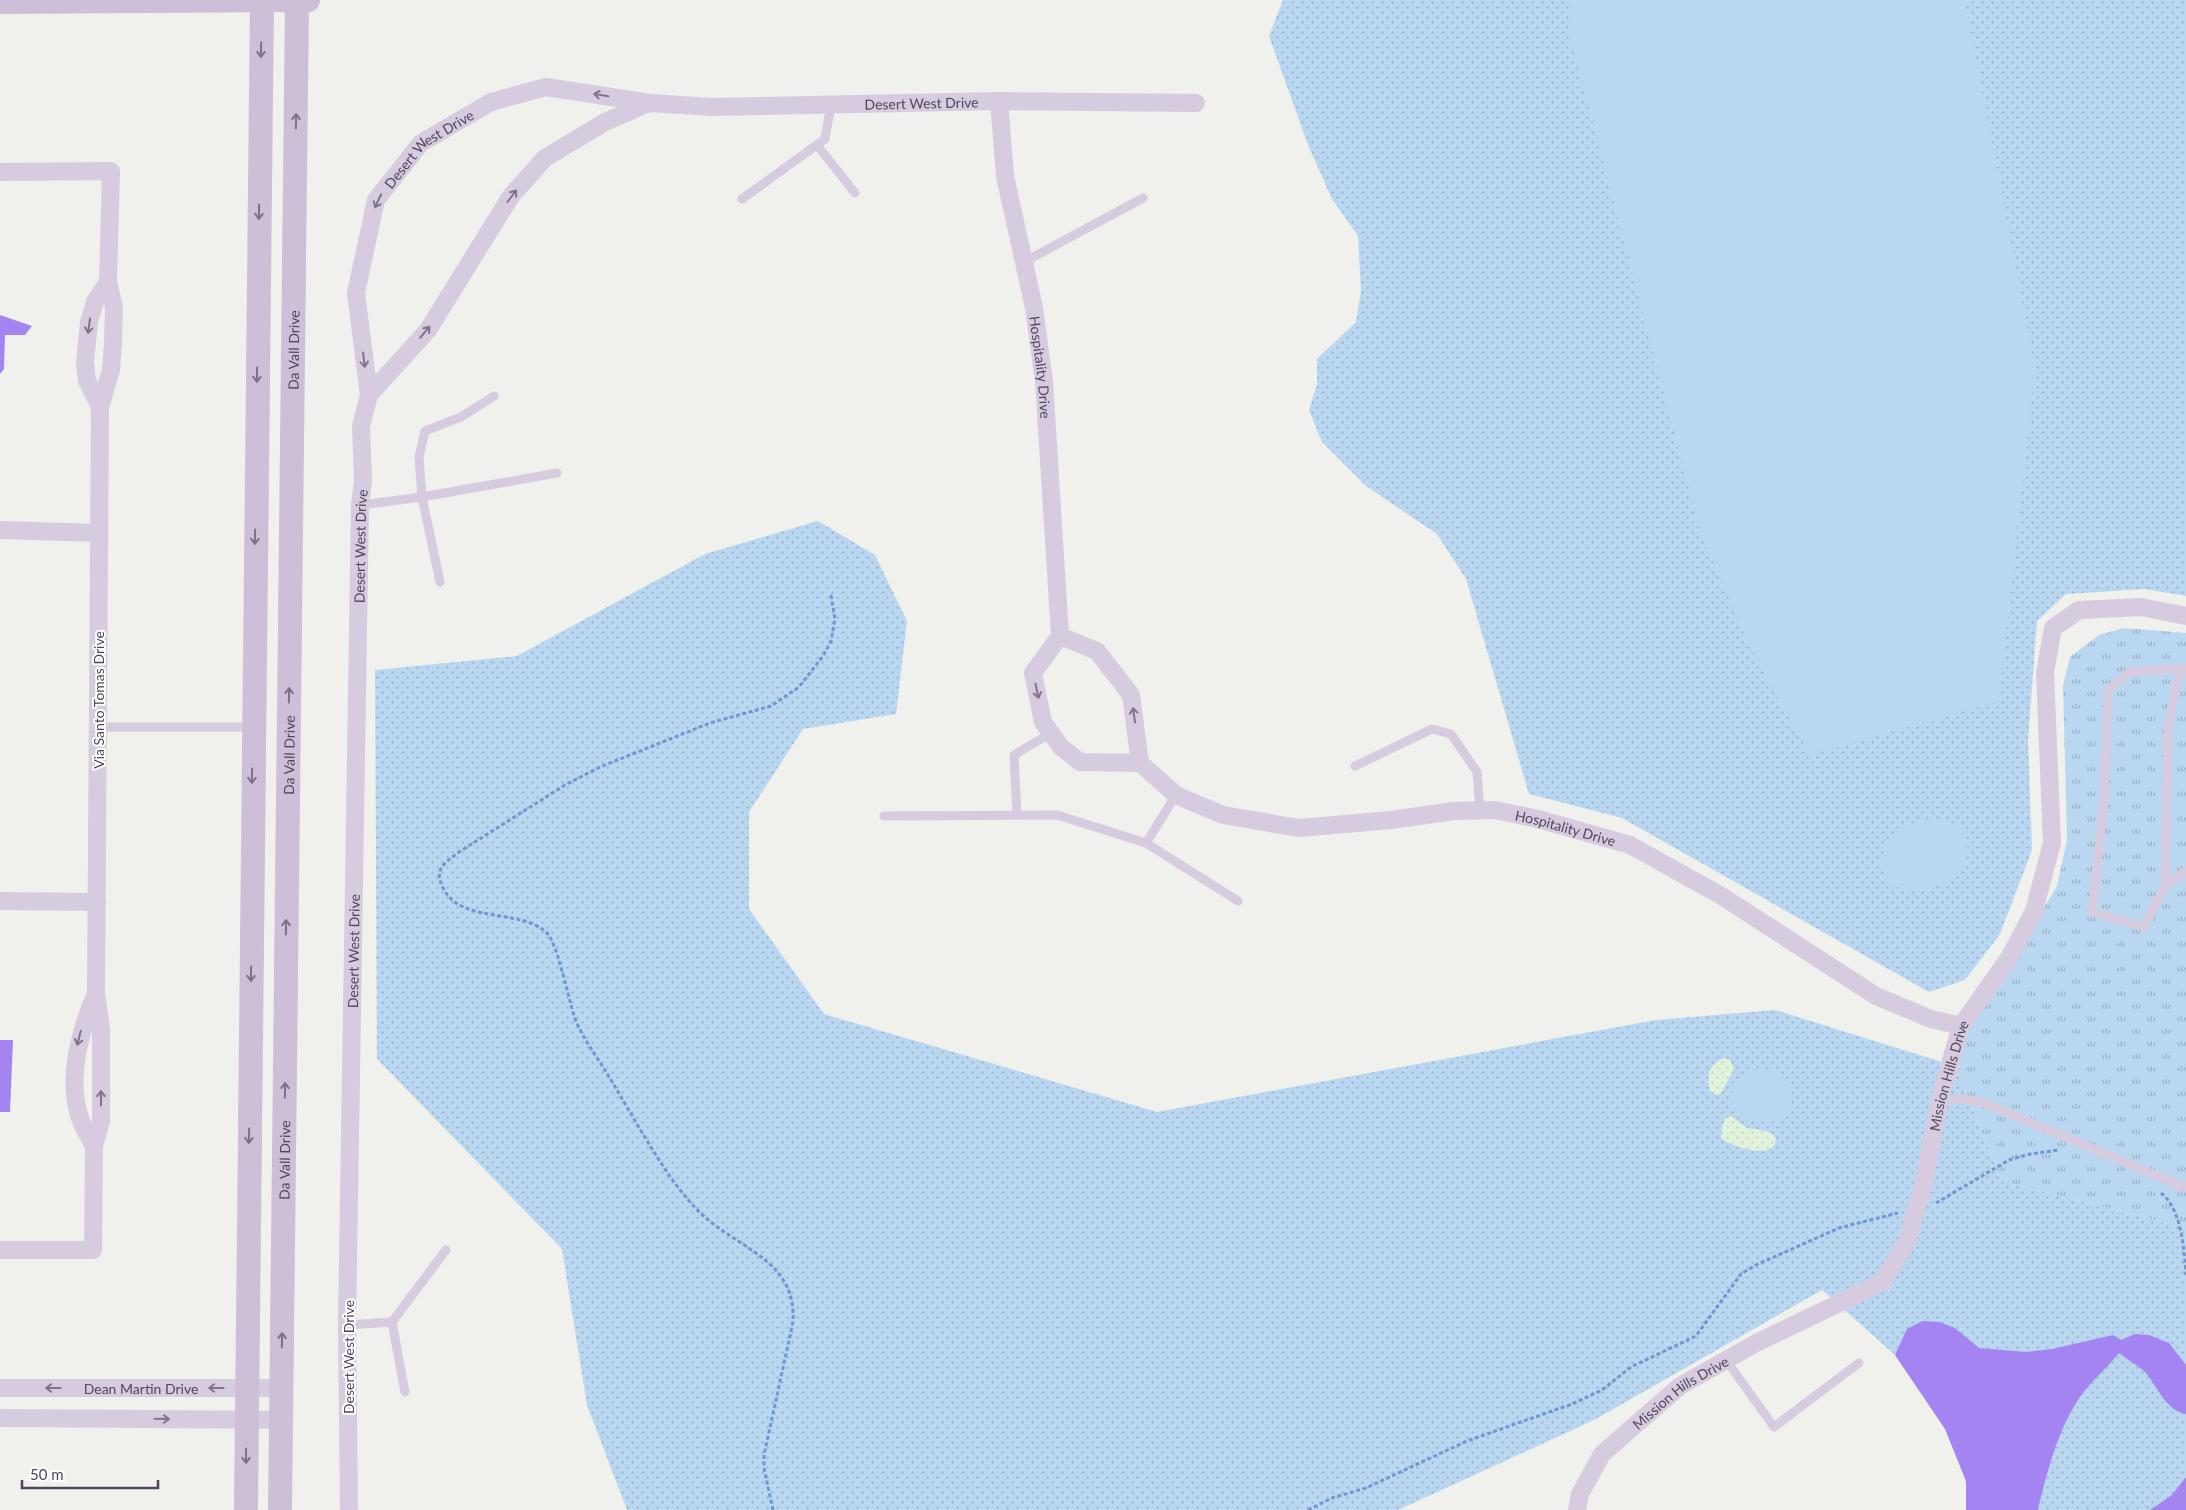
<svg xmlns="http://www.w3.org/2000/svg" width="2186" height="1510" font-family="Lato,sans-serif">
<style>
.grass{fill:url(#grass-dots)}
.sand{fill:url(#sand-dots)}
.park{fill:url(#park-tufts)}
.pitch{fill:#b9d7f1}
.water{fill:#a384f0}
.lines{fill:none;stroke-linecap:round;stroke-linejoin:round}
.path{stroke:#6f97d1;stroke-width:3;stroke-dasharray:4 2.5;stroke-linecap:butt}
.service{stroke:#d6cbdf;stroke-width:9}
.minor{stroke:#d6cbdf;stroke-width:18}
.secondary{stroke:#cebfd8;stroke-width:24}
.oneway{stroke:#7d7087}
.oneway2{stroke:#80748a}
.labels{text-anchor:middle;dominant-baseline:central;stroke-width:4;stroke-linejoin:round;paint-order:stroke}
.street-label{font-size:14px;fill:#52455c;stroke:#fff}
</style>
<defs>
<pattern id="grass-dots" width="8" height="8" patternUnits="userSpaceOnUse" patternTransform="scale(1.25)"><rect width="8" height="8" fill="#b9d7f1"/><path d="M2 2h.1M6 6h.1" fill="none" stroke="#99b0c6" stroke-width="1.8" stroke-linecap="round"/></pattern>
<pattern id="sand-dots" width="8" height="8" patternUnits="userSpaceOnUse" patternTransform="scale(1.25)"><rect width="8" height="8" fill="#e2f3dd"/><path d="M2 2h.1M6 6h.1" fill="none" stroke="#c4d2c0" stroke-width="1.8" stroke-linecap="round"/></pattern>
<pattern id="park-tufts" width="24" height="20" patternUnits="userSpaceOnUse" patternTransform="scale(1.25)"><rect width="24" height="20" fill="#b9d7f1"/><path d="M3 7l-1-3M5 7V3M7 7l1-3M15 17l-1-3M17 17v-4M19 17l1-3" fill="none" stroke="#99b0c6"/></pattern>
</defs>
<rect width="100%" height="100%" fill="#f0f0ed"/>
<!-- grass -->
<g class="grass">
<polygon points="1283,0 2186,0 2186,596 2145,589 2066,594 2037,621 2028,740 2032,850 2000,934 1965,980 1929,992 1622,818 1529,794 1466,579 1437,534 1366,486 1322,442 1309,410 1317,384 1317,359 1356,322 1361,291 1358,236 1332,199 1308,145 1269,36"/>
<polygon points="818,521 875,555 907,621 896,714 803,729 749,812 749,909 824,1014 1157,1112 1656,1020 1775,1010 1955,1066 2002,1181 2186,1228 2186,1510 1966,1510 1966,1481 1945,1428 1895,1355 1822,1290 1594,1420 1398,1510 627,1510 587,1405 562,1249 377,1059 375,670 517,656 705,554"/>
</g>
<!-- sand -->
<g class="sand">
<path d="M1724,1058L1730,1060L1734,1069L1721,1093L1717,1095L1711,1092C1705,1078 1709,1064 1724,1058Z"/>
<path d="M1731,1116L1747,1128L1765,1131L1772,1134L1776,1139C1776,1161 1731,1147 1721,1138L1723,1124L1726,1118Z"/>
</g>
<!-- park -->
<polygon class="park" points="2124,628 2186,633 2186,1228 2002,1181 1955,1066 1968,1026 2027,936 2057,886 2067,840 2063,685 2070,657 2099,635"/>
<!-- pitch -->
<g class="pitch">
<polygon points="1572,0 1965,0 2035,369 1999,701 1810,755 1751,650 1700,531 1568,28"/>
<path d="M1938,818C1944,820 1951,822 1956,825C1971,834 1971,861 1959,873C1945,886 1913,897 1895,886C1870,869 1884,840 1905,827C1915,821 1927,819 1938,818Z"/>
<path d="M1754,1069L1772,1071L1786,1081L1792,1094V1107L1782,1120C1757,1124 1746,1123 1731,1101C1733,1085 1739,1075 1754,1069Z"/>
</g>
<!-- water -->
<g class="water">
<polygon points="0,315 32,326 25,335 5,335 4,369 0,374"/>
<polygon points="0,1040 13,1040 10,1112 0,1112"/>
<path d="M1922,1321L1939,1322L1955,1328L1979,1348L2026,1352L2052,1349L2113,1335L2121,1340L2135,1334L2149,1335L2169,1343L2186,1365V1414C2164,1409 2159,1388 2145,1372C2138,1365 2126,1359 2119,1353C2107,1368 2091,1381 2080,1397C2058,1429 2047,1472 2038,1510H1966V1481L1945,1429L1895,1355L1907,1329Z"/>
<polygon points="2186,1477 2186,1510 2150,1510 2172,1495"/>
</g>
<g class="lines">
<!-- path -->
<g class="path">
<path d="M2161,1193C2182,1209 2184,1251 2186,1275"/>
<polyline points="1936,1203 2009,1160 2030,1154 2059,1150"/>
<path d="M773,1510L764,1468V1455L793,1322C797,1263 743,1250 706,1218C693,1207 679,1189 669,1175C647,1143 628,1108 608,1075C596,1055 579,1034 573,1012C568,996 557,943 547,933C519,907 462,925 443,888C433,869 445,863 459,852L565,785L600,767L710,723L771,706L799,687L823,656L831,641L835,619L831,595"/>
<polyline points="1308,1510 1332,1498 1366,1488 1467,1441 1572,1404 1602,1390 1631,1367 1696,1336 1741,1274 1756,1265 1839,1228 1898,1213"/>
</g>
<!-- service -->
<g class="service">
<polyline points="817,145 855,193"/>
<polyline points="742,199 825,139 831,105"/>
<polyline points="1024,262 1143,198"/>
<polyline points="360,505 422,497 557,473"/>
<polyline points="440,582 422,497 419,457 425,431 461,417 494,396"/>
<polyline points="2186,669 2180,668 2130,672 2108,690 2104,802 2092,912 2144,927 2165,886 2186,871"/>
<polyline points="98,727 253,727"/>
<polyline points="1355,766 1432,729 1451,734 1477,772 1480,810"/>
<polyline points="1017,815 1014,755 1051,733"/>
<polyline points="884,816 1057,815 1146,843 1238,901"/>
<polyline points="1146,843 1176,795"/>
<polyline points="2165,886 2168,728 2180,668"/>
<polyline points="1939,1102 1961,1099 1982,1102 2186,1188"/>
<polyline points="392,1322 405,1392"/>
<polyline points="347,1325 392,1322 446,1250"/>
<polyline points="1726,1360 1774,1427 1859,1363"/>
</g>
<!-- minor -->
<g class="minor">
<path id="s1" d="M999,101L1005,176L1034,308L1044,381L1060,636"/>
<polyline points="0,172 111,171 108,282 114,307 113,343 111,370 100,407 96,993 101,1029 101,1121 94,1146 93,1250 0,1250"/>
<polyline points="369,395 428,330 511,196 545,158 605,122 649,103"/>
<polyline points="100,407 87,381 85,363 89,322 95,302 108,282"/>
<polyline points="0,530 99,533"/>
<path id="s2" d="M1140,763L1080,762L1061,747L1043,722L1033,673L1060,636L1097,651L1131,695L1140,763L1176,795L1223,815L1299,828L1391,820L1454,811L1495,810L1538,819L1630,845L1720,895L1876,996L1931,1019L1961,1026"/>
<polyline points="0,901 97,902"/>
<path d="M94,1146C90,1138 84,1130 81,1121C66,1081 80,1031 96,993"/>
<path id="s3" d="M0,1388H282"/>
<polyline points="0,1418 281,1420"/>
<path id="s4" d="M349,1510L347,1325L360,505L363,480L361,426L369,395L356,293L376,200L421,143L491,102L546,87L650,103L712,107L999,101L1196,103"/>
<path id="s5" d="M1577,1510L1580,1494L1602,1454L1680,1386L1758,1342L1883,1282L1907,1241L1923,1187L1939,1102L1961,1026L2009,958L2034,911L2052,843L2045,672L2053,628L2079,610L2141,607L2186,616"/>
</g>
<!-- secondary -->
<g class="secondary">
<polyline points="0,2 308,0"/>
<polyline points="246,1510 262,0"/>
<path id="s6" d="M280,1510L297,0"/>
</g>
</g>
<!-- one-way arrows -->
<defs><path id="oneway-shaft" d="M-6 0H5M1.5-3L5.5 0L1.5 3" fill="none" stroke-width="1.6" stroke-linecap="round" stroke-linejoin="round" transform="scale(1.25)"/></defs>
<g class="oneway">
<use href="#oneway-shaft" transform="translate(261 50) rotate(91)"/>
<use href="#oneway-shaft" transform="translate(296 121) rotate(-89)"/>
<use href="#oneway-shaft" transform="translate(259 212) rotate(91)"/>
<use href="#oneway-shaft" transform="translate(257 375) rotate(91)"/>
<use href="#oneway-shaft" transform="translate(255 537) rotate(91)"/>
<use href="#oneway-shaft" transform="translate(289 695) rotate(-89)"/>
<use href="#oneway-shaft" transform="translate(252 776) rotate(91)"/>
<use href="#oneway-shaft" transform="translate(286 927) rotate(-89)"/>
<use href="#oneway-shaft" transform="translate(251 974) rotate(91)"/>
<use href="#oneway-shaft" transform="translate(285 1090) rotate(-89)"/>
<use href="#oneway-shaft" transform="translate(249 1136) rotate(91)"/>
<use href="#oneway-shaft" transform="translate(282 1340) rotate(-89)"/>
<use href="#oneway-shaft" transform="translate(246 1456) rotate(90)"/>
</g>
<g class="oneway2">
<use href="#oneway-shaft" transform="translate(601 95) rotate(-171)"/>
<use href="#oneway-shaft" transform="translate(512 196) rotate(-53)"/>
<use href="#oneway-shaft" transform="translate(378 201) rotate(115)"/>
<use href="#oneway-shaft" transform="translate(89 326) rotate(98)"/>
<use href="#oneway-shaft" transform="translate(425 332) rotate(-50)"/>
<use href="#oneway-shaft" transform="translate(364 360) rotate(83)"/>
<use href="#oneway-shaft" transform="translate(1037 691) rotate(78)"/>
<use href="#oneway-shaft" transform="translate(1134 715) rotate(-98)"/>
<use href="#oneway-shaft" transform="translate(79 1038) rotate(104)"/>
<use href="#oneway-shaft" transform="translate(101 1098) rotate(-90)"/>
<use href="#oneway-shaft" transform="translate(53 1388) rotate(-180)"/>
<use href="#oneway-shaft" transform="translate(216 1388) rotate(-180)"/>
<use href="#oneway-shaft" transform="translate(162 1419) rotate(1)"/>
</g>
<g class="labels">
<!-- street labels -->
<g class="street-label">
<text stroke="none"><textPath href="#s4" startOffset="1902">Desert West Drive</textPath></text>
<text stroke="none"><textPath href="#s4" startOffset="1389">Desert West Drive</textPath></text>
<text stroke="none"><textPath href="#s6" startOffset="1160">Da Vall Drive</textPath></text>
<text stroke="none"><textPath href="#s1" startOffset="270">Hospitality Drive</textPath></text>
<text stroke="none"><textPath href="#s4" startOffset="964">Desert West Drive</textPath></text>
<text transform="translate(98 700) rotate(-90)">Via Santo Tomas Drive</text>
<text stroke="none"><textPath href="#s6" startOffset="755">Da Vall Drive</textPath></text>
<text stroke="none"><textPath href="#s2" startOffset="821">Hospitality Drive</textPath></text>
<text stroke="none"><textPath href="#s4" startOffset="559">Desert West Drive</textPath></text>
<text stroke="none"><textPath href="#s5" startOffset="612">Mission Hills Drive</textPath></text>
<text stroke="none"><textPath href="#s6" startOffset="350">Da Vall Drive</textPath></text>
<text transform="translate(348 1357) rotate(-90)">Desert West Drive</text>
<text stroke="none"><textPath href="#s3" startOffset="141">Dean Martin Drive</textPath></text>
<text stroke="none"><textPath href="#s5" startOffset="162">Mission Hills Drive</textPath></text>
</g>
</g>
<!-- scale -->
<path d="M22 1480v8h136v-8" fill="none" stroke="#52455c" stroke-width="2.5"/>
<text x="30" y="1480" font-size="15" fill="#52455c" stroke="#ffffff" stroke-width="4" paint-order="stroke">50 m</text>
</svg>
